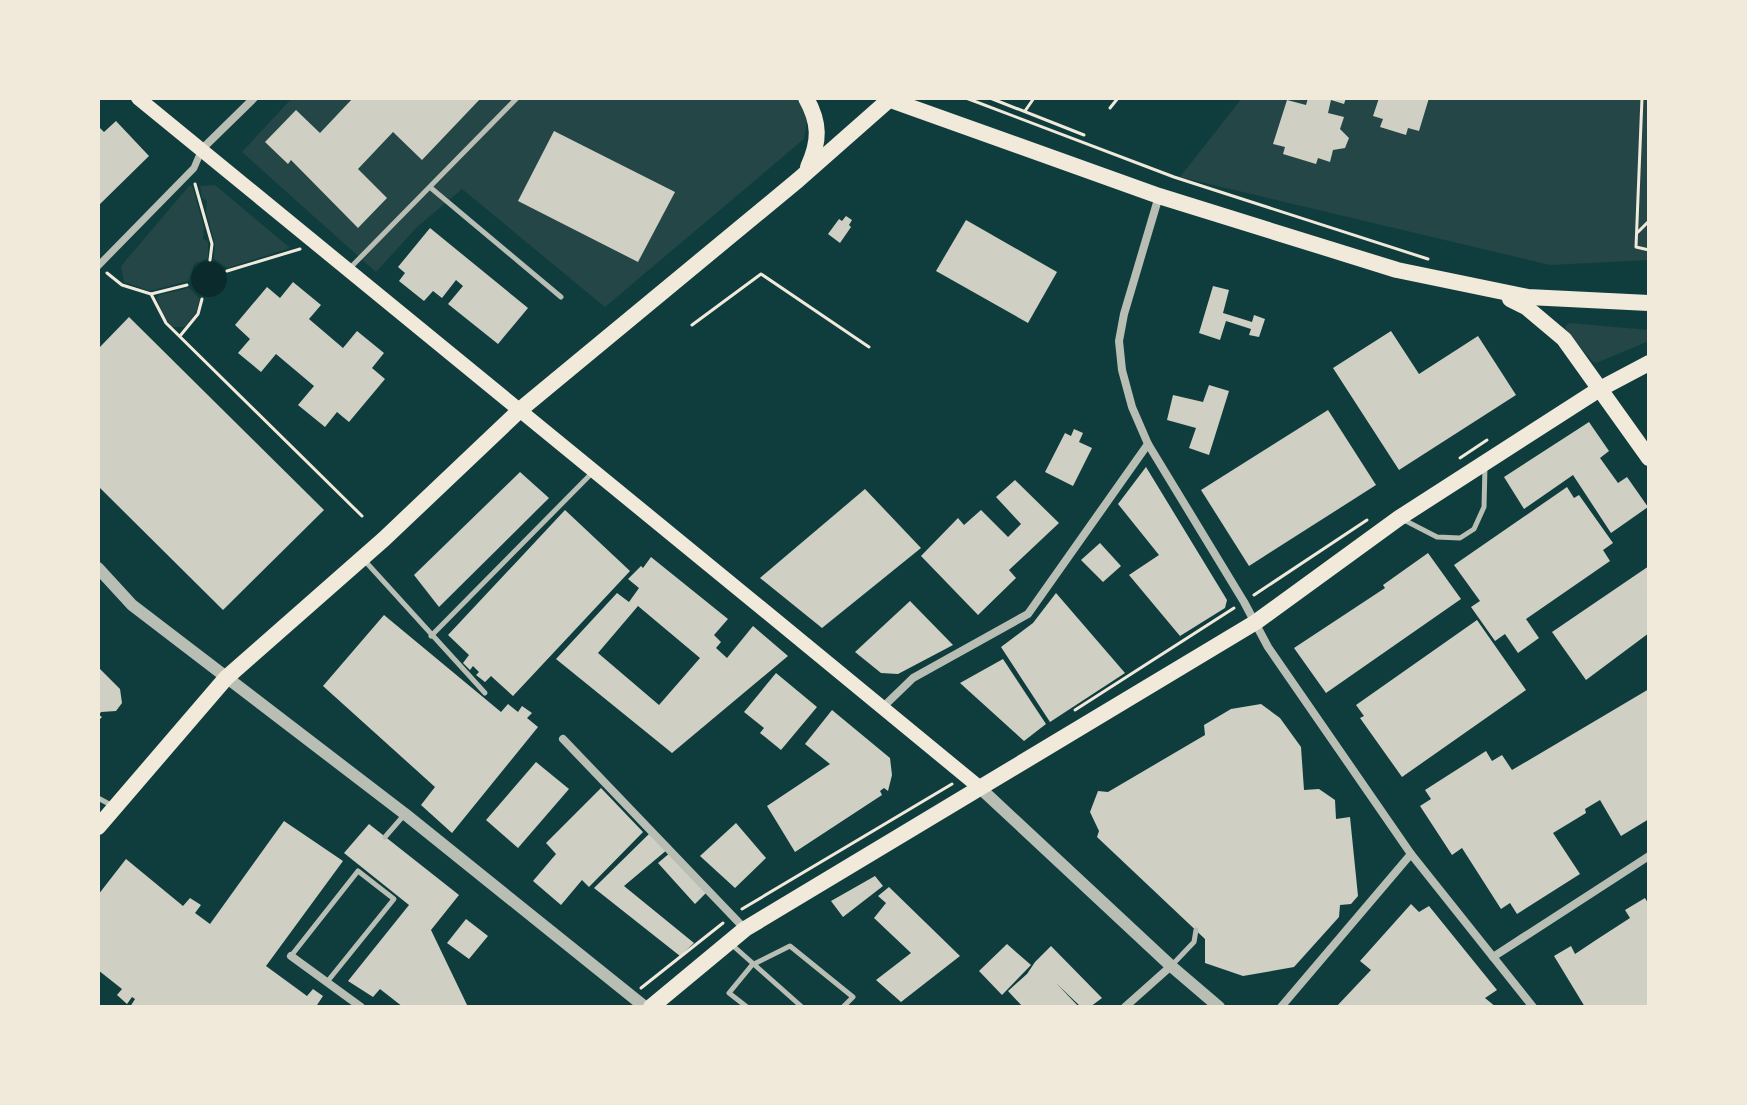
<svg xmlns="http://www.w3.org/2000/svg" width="1747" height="1105" font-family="'Source Sans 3',sans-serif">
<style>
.green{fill:#244646}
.water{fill:#0a2a2b}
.building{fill:#cfcfc3;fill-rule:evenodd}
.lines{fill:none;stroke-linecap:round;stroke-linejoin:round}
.path{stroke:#f1e9da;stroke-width:3}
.service{stroke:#b8beb3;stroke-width:5}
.pedestrian{stroke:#b8beb3;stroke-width:7}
.minor{stroke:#b8beb3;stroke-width:8}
.tertiary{stroke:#b8beb3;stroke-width:12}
.secondary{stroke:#f1e9da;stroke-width:14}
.primary{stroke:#f1e9da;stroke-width:16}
</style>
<rect width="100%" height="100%" fill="#0f3d3e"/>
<!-- green -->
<g class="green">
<polygon points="292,98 799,98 808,117 804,139 605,307 462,189 416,228 376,272 242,152"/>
<polygon points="1242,98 1649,98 1649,260 1550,265 1180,177"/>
<polygon points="190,185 193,188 204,228 203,239 208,241 208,258 194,264 188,281 150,291 124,282 121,266"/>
<polygon points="215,185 290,248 227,268 214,259 215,244 206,212 207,201 202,198 200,186"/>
<polygon points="189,288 200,299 196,312 185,327 172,327 162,313 157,298 159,295"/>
<polygon points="1569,323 1649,330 1649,341 1596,363 1592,361 1566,330 1565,327"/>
</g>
<!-- water -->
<circle class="water" cx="209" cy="279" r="18"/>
<!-- building -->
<g class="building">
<polygon points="353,98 481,98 422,160 393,132 358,169 387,198 358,228 291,160 288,164 265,142 296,110 320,133"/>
<polygon points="1308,98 1346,98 1344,104 1331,100 1328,113 1344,117 1340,129 1349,138 1345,148 1333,150 1330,162 1318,158 1316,164 1283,154 1285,147 1273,144 1287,100 1306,105"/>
<polygon points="1379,98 1429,98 1419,131 1408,128 1406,135 1380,127 1383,119 1373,116"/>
<polygon points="116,121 149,156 98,206 98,126 104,132"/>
<polygon points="554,131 675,192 638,262 518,201"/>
<polygon points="846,216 852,220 849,225 851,227 840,243 828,234 839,219 842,221"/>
<polygon points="966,220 1057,272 1028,323 936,271"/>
<polygon points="430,228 528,308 498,344 448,304 463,286 456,280 442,298 433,291 424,301 399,281 405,273 398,267"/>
<polygon points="293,282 321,305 309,319 343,348 357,331 384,353 372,368 385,379 349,422 337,412 325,427 298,405 314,386 276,354 261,372 238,353 250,339 235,325 267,287 280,298"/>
<polygon points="1213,286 1229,290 1223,313 1252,322 1254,315 1265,319 1259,337 1249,335 1251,329 1226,321 1220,340 1199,333"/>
<polygon points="129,317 324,510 223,610 98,486 98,349"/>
<polygon points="1391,331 1419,374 1478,336 1516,395 1399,470 1333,368"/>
<polygon points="1209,385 1229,391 1209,455 1189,448 1196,428 1167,420 1173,395 1203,402"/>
<polygon points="1328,410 1376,485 1249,566 1201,490"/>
<polygon points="1589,422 1609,451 1600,458 1618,483 1627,477 1648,507 1611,533 1573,475 1524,509 1504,477"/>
<polygon points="1074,429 1083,433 1079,442 1092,448 1073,486 1045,472 1065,433 1071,436"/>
<polygon points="1146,467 1227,600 1225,608 1180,636 1129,575 1159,555 1118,504"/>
<polygon points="520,472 549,498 439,607 414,575"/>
<polygon points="1015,480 1059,523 1009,570 1016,578 978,615 921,556 958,518 964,525 981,510 1008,537 1021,524 996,497"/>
<polygon points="1567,487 1574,498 1579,495 1613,543 1603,550 1610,561 1526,619 1539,638 1518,653 1505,634 1495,641 1471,607 1480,601 1454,565"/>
<polygon points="865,489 921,548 822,628 760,578"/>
<polygon points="565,510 630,571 513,696 491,676 485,682 476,675 479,672 473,666 470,670 463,663 469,655 448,635"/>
<polygon points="1100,543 1121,566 1103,582 1081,560"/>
<polygon points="1428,553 1461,599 1326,693 1294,648 1385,588 1383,585"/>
<path d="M651,557L728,619L714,635L721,642L716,648L727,658L753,626L788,656L672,753L556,659L617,593L629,602L639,588L628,579L641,566L643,568ZM638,606L700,658L659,705L598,653Z"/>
<polygon points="1649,566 1649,633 1586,680 1552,632"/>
<polygon points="1056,593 1125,673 1050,722 1001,647 1033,623"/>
<polygon points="910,601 953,645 898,674 881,673 855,652"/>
<polygon points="384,615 501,712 508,704 518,712 522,706 532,713 527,718 538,727 452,833 421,805 435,787 323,686"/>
<polygon points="1477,620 1526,690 1402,777 1360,718 1364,716 1356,705"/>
<polygon points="1003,659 1046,724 1024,741 960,683"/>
<polygon points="98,667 120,689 122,703 116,711 101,712 99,715 102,717 98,721"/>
<polygon points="776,673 817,707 781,750 760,733 764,728 744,712"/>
<polygon points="1649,689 1649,819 1621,836 1600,800 1585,809 1586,813 1553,833 1580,874 1517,914 1510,903 1501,909 1462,848 1452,855 1420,806 1431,799 1425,790 1486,751 1492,761 1502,755 1512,770"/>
<polygon points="1261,704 1280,718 1301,747 1304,790 1319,789 1335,800 1336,819 1350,817 1358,896 1351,904 1340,905 1339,917 1294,967 1243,976 1205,963 1205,939 1097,837 1099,831 1090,812 1098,791 1108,792 1205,735 1204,725 1231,709"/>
<polygon points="832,710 890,758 892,775 888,791 884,788 880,791 882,795 795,852 767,806 830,764 805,744"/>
<polygon points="536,762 569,789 518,848 486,820"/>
<polygon points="601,788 643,832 589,887 582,880 561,905 533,881 556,854 546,843"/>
<polygon points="284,821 343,861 266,966 307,996 313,989 323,996 317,1005 320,1007 130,1007 135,999 132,997 127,1004 117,995 122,989 98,970 98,895 126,859 183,906 190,898 201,905 195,913 210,924"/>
<polygon points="736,823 766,858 735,888 700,856"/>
<polygon points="369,824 459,895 431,930 468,1007 403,1007 380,989 373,997 348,981 409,905 344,853"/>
<polygon points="650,833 668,849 624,886 694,943 680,956 594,888"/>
<polygon points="671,852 707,892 695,904 658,863"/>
<polygon points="875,876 883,886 843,917 831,901"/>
<polygon points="889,887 960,956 901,1002 876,980 911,953 874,918 886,903 878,896"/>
<polygon points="1645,898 1649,905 1649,1007 1585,1007 1554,956 1571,946 1575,954 1596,940 1630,918 1625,910"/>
<polygon points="1411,904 1419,912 1429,906 1497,990 1485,998 1496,1007 1336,1007 1371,970 1360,961"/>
<polygon points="466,919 488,936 469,959 447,943"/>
<polygon points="1007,944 1031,965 1002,995 979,971"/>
<polygon points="1051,946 1102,998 1090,1007 1081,1007 1056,983 1079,1007 1023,1007 1008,991 1027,974 1035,962"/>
</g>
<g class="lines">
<!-- path -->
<g class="path">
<polyline points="966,98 1174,177 1428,259"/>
<polyline points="990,98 1084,135"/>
<polyline points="1642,98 1636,247 1649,250"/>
<polyline points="1110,108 1118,98"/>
<polyline points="1025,111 1034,98"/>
<polyline points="195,184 212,244 210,260"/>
<polyline points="1638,232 1649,221"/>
<polyline points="227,271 300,249"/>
<polyline points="107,273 122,285 151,294 166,323 362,516"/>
<polyline points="151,294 187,285"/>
<polyline points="692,325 761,274 869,347"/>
<polyline points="180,336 198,314 202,299"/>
<polyline points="1460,458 1487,440"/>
<polyline points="1254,595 1367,520"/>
<polyline points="1075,710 1234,608"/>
<polyline points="742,909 952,784"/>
<polyline points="641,988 723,923"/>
</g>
<!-- service -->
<g class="service">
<polyline points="431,188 561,297"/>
<polyline points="350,268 517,98"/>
<polyline points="1404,520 1437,537 1460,538 1474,529 1484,507 1485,466"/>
<polyline points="365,561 485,693"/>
<polyline points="431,636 592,473"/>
<polyline points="98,798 111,805"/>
<polyline points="385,837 405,814"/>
<polyline points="731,944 802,1007"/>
<polyline points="291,956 358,871 394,899 327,982"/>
<polyline points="1173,964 1194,942 1196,930"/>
<polyline points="747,1007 729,993 752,965 790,946 853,997 843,1007"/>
</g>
<!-- pedestrian -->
<polyline class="pedestrian" points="98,266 194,168 202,149"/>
<!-- minor -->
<g class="minor">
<polyline points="202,149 254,98"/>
<polyline points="1159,196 1124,314 1119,341 1122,370 1132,407 1148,444 1244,602 1268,647 1411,854 1533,1007"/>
<polyline points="882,708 913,678 1028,614 1148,444"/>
<polyline points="563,739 745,929"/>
<polyline points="291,956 361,1007"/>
<polyline points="1493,957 1649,856"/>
<polyline points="1125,1007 1171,966"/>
<polyline points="1281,1007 1411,854"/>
</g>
<!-- tertiary -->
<g class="tertiary">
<polyline points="98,568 132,605 405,814 645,1007"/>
<polyline points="979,787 1171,966 1219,1007"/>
</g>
<!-- secondary -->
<path class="secondary" d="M138,98C420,326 699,557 979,787"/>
<!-- primary -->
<g class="primary">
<path d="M806,98C820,123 820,141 808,167"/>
<polyline points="885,98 1159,196 1397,270 1528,297 1649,303"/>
<polyline points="1510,299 1526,307 1564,339 1649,458"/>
<polyline points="98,827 226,678 384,539 521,409 798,180 891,98"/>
<polyline points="651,1007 745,929 1256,622 1399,518 1598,390 1649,363"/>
</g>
</g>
<!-- border -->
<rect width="1747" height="1105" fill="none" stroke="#f1e9da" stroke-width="200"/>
</svg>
